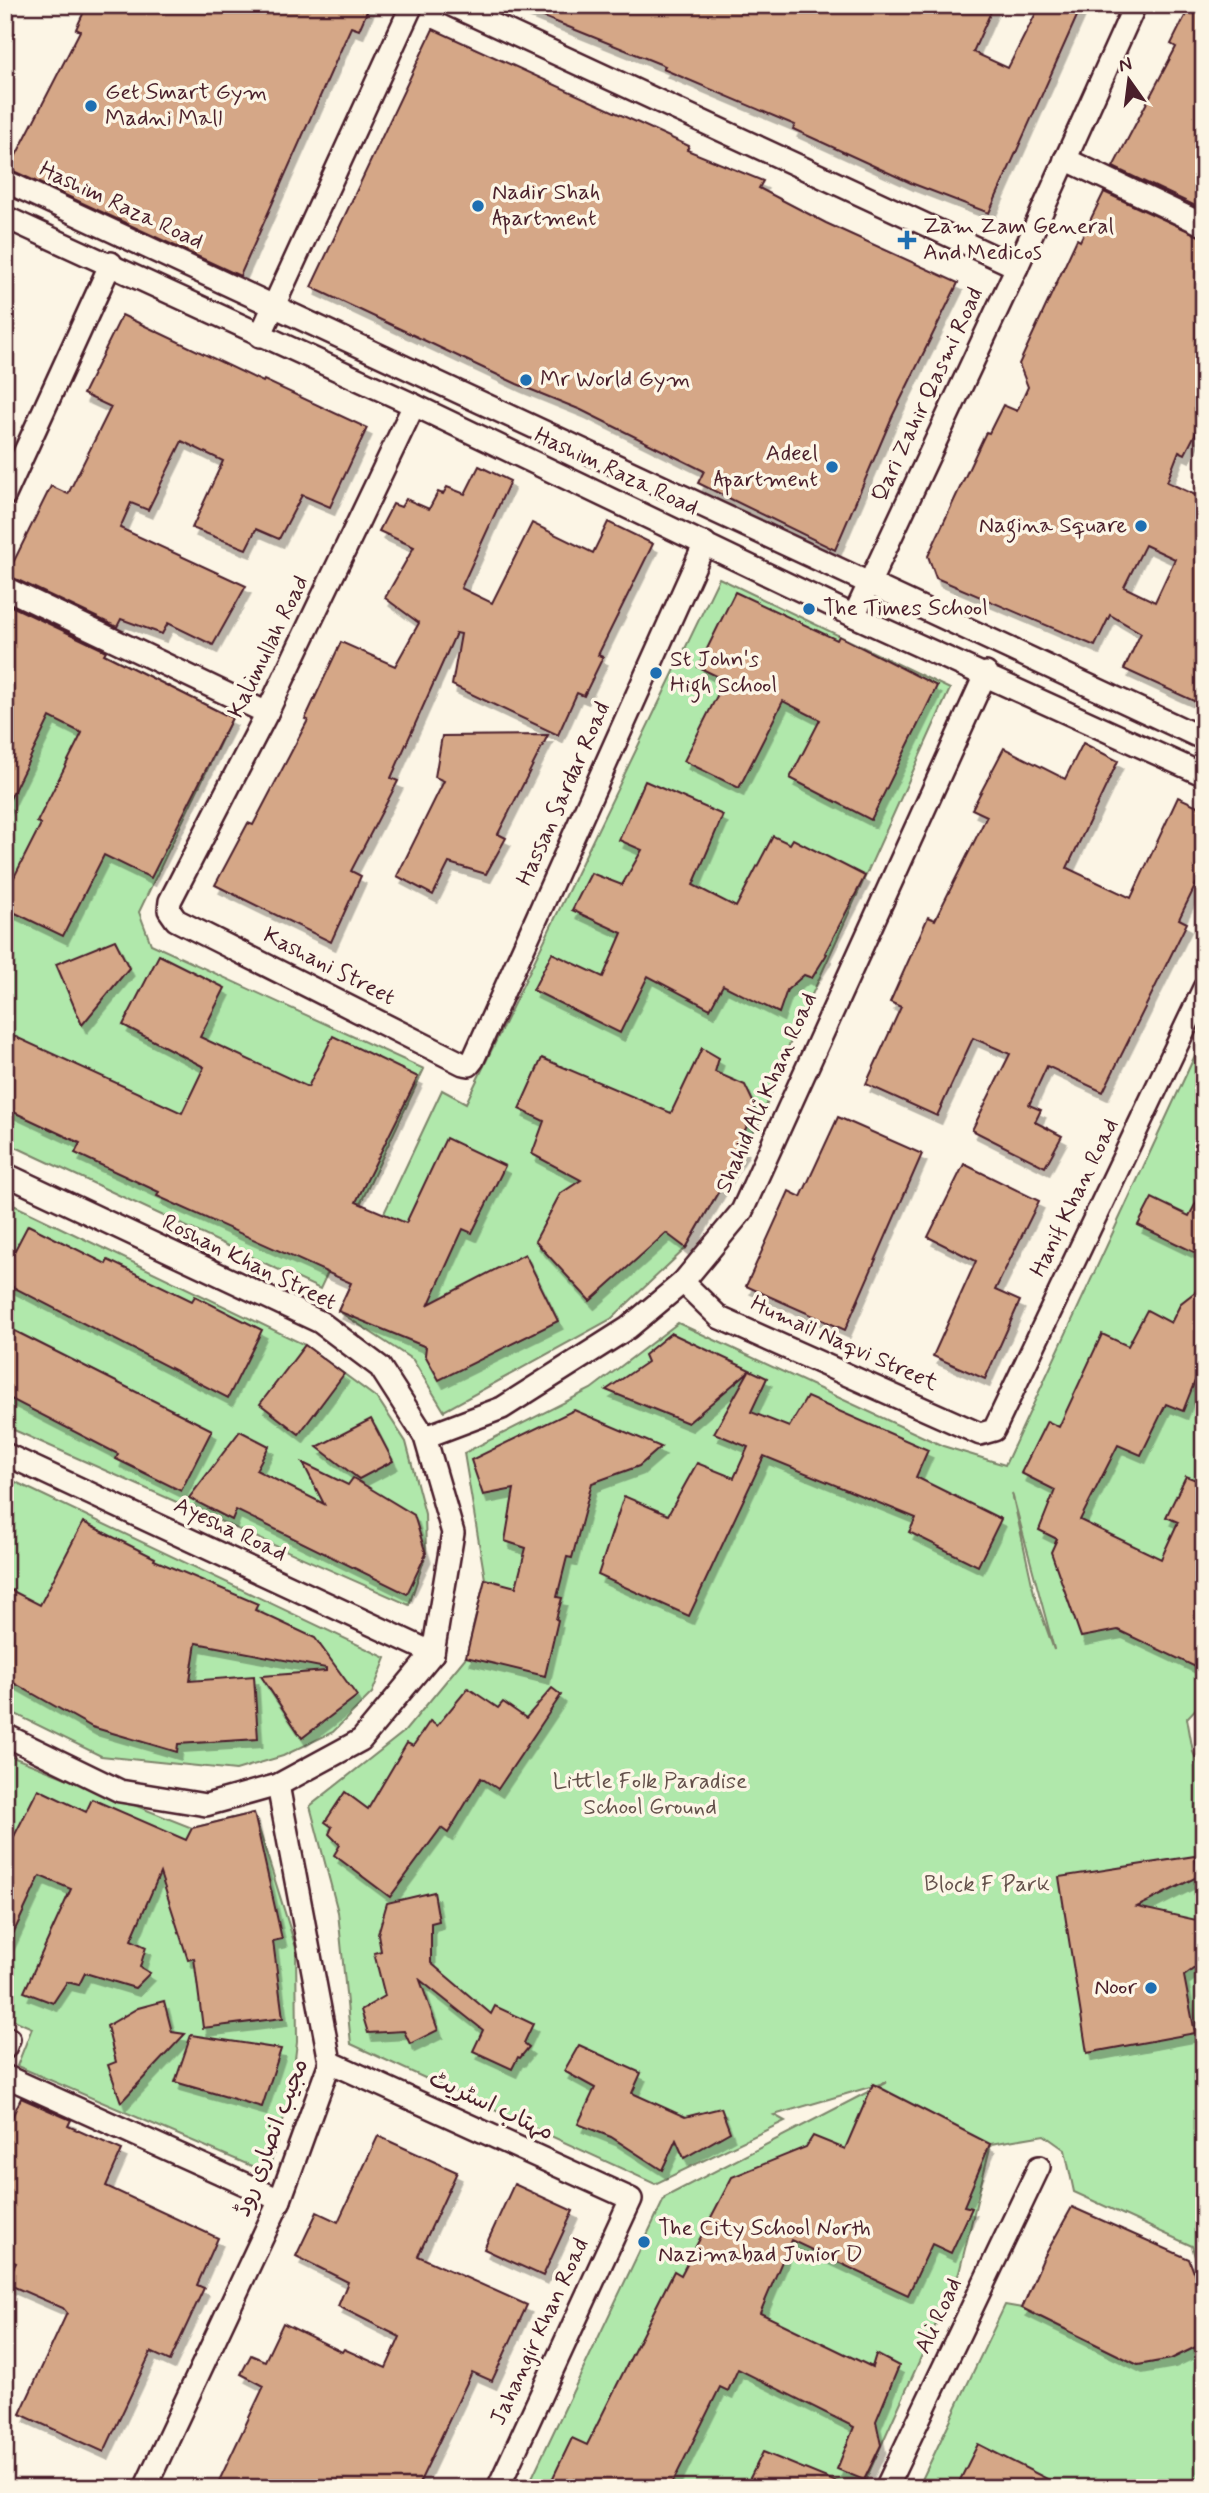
<svg xmlns="http://www.w3.org/2000/svg" width="1209" height="2493" font-family="Mynerve,'Playpen Sans Arabic',sans-serif">
<style>
.green{fill:#b0e8ab;stroke:#7d846b;stroke-width:2;fill-rule:evenodd}
.building{fill:#d5a787;stroke:#4a1f2b;stroke-width:2;fill-rule:evenodd;filter:url(#shadow)}
.lines{fill:none;stroke-linecap:round;stroke-linejoin:round}
.minor-casing{stroke:#4a1f2b;stroke-width:26}
.minor{stroke:#fcf5e5;stroke-width:21}
.poi-dot{fill:#1f6fb2;stroke:#fcf5e5;stroke-width:2.5}
.labels{text-anchor:middle;dominant-baseline:central;stroke-width:7;stroke-linejoin:round;paint-order:stroke}
.poi-label{font-size:23px;fill:#4a1f2b;stroke:#fcf5e5;text-anchor:start}
.street-label{font-size:23px;fill:#4a1f2b;stroke:#fcf5e5}
.park-label{font-size:23px;fill:#64514b;stroke:#fcf5e5}
</style>
<defs>
<filter id="shadow"><feDropShadow dx="4.5" dy="8" stdDeviation="0" flood-color="#0004"/></filter>
</defs>
<rect width="100%" height="100%" fill="#fcf5e5"/>
<filter id="ink" filterUnits="userSpaceOnUse"><feTurbulence type="fractalNoise" baseFrequency=".0143" numOctaves="2"/><feDisplacementMap in="SourceGraphic" scale="14" xChannelSelector="R" yChannelSelector="G"/><feConvolveMatrix kernelMatrix="1 2 1 2 8 2 1 2 1" color-interpolation-filters="sRGB"/></filter>
<g filter="url(#ink)">
<!-- green -->
<g class="green">
<polygon points="719,578 950,689 787,1050 762,1117 686,1248 611,1319 444,1411 413,1360 338,1311 442,1090 466,1103"/>
<polygon points="5,604 232,718 139,912 151,944 424,1069 320,1289 5,1142"/>
<path d="M1204,1036V1700L1187,1718L1193,1752L1204,1777V2290L1192,2246L1074,2192L1065,2150L1044,2135L991,2144L959,2273L862,2488H527L665,2197L887,2082L774,2115L785,2121L655,2184L351,2044L338,1912L310,1806L405,1731L466,1657L485,1579L464,1453L591,1389L678,1323L943,1446L1005,1465ZM1012,1493L1054,1649V1650L1034,1593Z"/>
<polygon points="5,1201 305,1345 378,1399 406,1442 425,1514 426,1554 409,1605 5,1426"/>
<polygon points="5,1477 386,1658 372,1693 333,1732 283,1756 236,1770 101,1756 5,1709"/>
<polygon points="5,1754 192,1828 254,1813 296,1948 297,2042 291,2093 268,2173 17,2066 32,2028 5,2016"/>
<polygon points="1005,2305 1022,2308 1138,2365 1171,2359 1204,2343 1204,2488 918,2488"/>
</g>
<!-- building -->
<g class="building">
<polygon points="87,5 370,5 359,30 351,27 240,276 9,169 80,31 76,29"/>
<polygon points="514,5 994,5 973,52 1008,68 1040,5 1082,5 989,213 911,183 793,129 795,125 663,69 665,66"/>
<polygon points="1190,6 1204,12 1204,210 1113,167 1176,47 1171,44"/>
<polygon points="433,29 689,146 687,150 763,181 759,188 826,223 958,283 892,417 835,550 698,483 704,471 581,410 517,384 311,287"/>
<path d="M1104,192L1204,238V417L1185,454L1179,451L1167,482L1204,499V699L1199,697L1196,702L1124,669L1141,633L1110,615L1095,646L936,578L928,556L986,432L989,433L1003,405L1017,411L1028,387L1019,364L1077,239L1080,241ZM1145,545L1175,559L1155,602L1124,587Z"/>
<polygon points="122,315 263,382 264,380 367,428 330,507 302,495 279,539 256,529 246,549 192,528 223,461 182,441 148,510 131,503 120,528 246,586 213,645 168,623 162,634 121,619 117,627 7,575 51,486 68,494 111,407 83,394"/>
<polygon points="479,466 510,481 461,588 492,603 532,523 593,553 608,522 653,544 598,655 603,657 584,696 577,693 558,735 452,685 461,634 456,633 391,778 398,781 351,871 361,876 331,942 215,885 248,823 253,825 308,720 305,719 341,642 395,666 419,623 385,598 414,547 379,531 393,504 401,507 406,499 429,509 438,492 443,494 447,487 465,494"/>
<polygon points="735,592 837,640 839,636 937,686 871,820 790,778 820,720 783,701 739,788 684,761 725,680 698,667"/>
<polygon points="5,603 106,651 104,654 232,718 151,878 104,855 63,936 5,908 5,895 41,824 37,822 82,733 50,717 5,809"/>
<polygon points="548,735 498,834 506,838 486,874 449,863 433,895 397,876 444,781 435,777 442,736"/>
<polygon points="1083,743 1118,761 1067,868 1131,898 1178,797 1204,809 1204,868 1179,919 1187,923 1103,1092 1047,1066 1029,1105 1041,1110 1035,1122 1062,1136 1045,1167 972,1130 1010,1054 973,1038 937,1116 866,1084 901,1007 890,1002 928,917 935,920 987,816 972,809 1004,748 1065,779"/>
<polygon points="645,781 723,815 693,885 736,907 773,836 790,844 793,839 865,876 825,953 827,954 812,978 804,975 787,990 779,1013 723,985 710,1009 648,976 620,1033 533,990 552,953 603,977 622,933 572,910 591,873 622,885 642,850 619,840"/>
<polygon points="115,940 129,968 82,1025 56,964"/>
<polygon points="159,955 225,988 200,1037 308,1087 333,1036 418,1077 356,1202 406,1223 446,1138 505,1166 472,1233 463,1229 429,1304 525,1254 558,1321 439,1380 425,1355 426,1347 338,1311 351,1283 157,1196 159,1192 75,1153 80,1143 5,1108 5,1032 182,1113 204,1067 123,1025"/>
<polygon points="702,1048 719,1058 715,1072 745,1085 755,1106 739,1145 744,1147 686,1248 666,1233 590,1301 535,1241 560,1194 581,1180 532,1154 544,1121 519,1109 542,1058 671,1113"/>
<polygon points="838,1117 922,1154 845,1330 746,1286 789,1191 801,1197"/>
<polygon points="964,1164 1039,1201 995,1290 1020,1301 985,1379 933,1356 976,1261 928,1237"/>
<polygon points="1204,1188 1204,1257 1138,1225 1152,1198 1189,1216"/>
<polygon points="28,1225 106,1264 108,1260 192,1301 195,1296 262,1330 228,1398 5,1283 5,1269"/>
<polygon points="1204,1285 1204,1358 1183,1411 1166,1404 1141,1455 1118,1445 1080,1520 1161,1559 1178,1522 1166,1517 1186,1476 1204,1483 1204,1671 1118,1630 1081,1637 1051,1552 1057,1539 1039,1530 1055,1490 1021,1473 1047,1421 1059,1427 1102,1334 1128,1346 1147,1310 1171,1323 1181,1303"/>
<polygon points="5,1326 212,1430 181,1491 116,1459 118,1454 5,1396"/>
<polygon points="671,1333 767,1378 751,1412 789,1427 807,1397 928,1450 916,1477 1001,1519 978,1566 909,1532 916,1518 764,1456 689,1616 598,1575 624,1496 668,1515 697,1463 734,1478 748,1447 714,1433 749,1371 688,1423 606,1390 647,1362 644,1355"/>
<polygon points="305,1345 344,1374 299,1434 260,1404"/>
<polygon points="574,1410 661,1447 639,1466 592,1483 572,1558 567,1557 557,1597 562,1598 556,1619 558,1620 545,1676 466,1657 485,1579 516,1587 526,1548 505,1541 514,1489 483,1495 471,1460"/>
<polygon points="371,1419 393,1461 359,1479 317,1447"/>
<polygon points="240,1431 269,1446 256,1470 324,1504 303,1463 348,1485 353,1478 414,1515 426,1554 407,1594 236,1510 232,1520 189,1498"/>
<polygon points="83,1522 155,1558 154,1560 258,1604 255,1610 315,1638 357,1696 302,1738 261,1676 326,1671 326,1668 196,1643 190,1681 254,1676 258,1739 178,1744 177,1752 92,1727 5,1678 5,1587 40,1605"/>
<polygon points="468,1688 498,1708 503,1702 526,1718 552,1688 561,1695 498,1789 481,1778 448,1833 441,1828 390,1897 334,1855 340,1845 329,1834 332,1827 325,1822 345,1792 368,1809 407,1743 413,1746 430,1721 437,1726"/>
<polygon points="38,1789 86,1812 92,1799 186,1840 192,1828 254,1813 282,1939 273,1941 283,2018 203,2028 194,1958 188,1960 160,1873 131,1940 146,1947 140,1967 150,1973 135,1988 85,1973 79,1985 67,1982 53,2003 24,1992 71,1889 40,1876 5,1951 5,1854"/>
<polygon points="1195,1856 1199,1876 1137,1907 1201,1921 1204,1961 1184,1976 1195,2033 1087,2053 1059,1877"/>
<polygon points="434,1892 439,1921 431,1923 431,1963 491,2014 495,2006 533,2024 524,2043 529,2047 520,2058 518,2057 512,2069 473,2051 483,2030 420,1980 438,2030 410,2044 404,2031 368,2033 361,2010 385,1996 374,1953 381,1951 378,1934 387,1903"/>
<polygon points="164,2001 172,2032 185,2034 121,2102 108,2065 116,2062 107,2026 138,2008"/>
<polygon points="191,2035 281,2049 262,2107 175,2082"/>
<polygon points="579,2045 641,2073 632,2093 685,2117 721,2108 730,2132 684,2158 676,2140 662,2170 611,2137 578,2124 595,2088 564,2071"/>
<polygon points="873,2084 990,2144 964,2206 972,2208 951,2253 932,2244 908,2295 791,2240 760,2313 872,2367 876,2354 899,2366 876,2421 881,2445 864,2480 837,2469 854,2427 738,2369 728,2391 720,2387 670,2488 548,2488 572,2438 587,2445 674,2271 681,2275 732,2177 806,2147 813,2136 845,2149"/>
<polygon points="21,2098 71,2120 68,2126 122,2150 106,2186 218,2238 197,2285 204,2288 170,2361 151,2352 104,2452 20,2414 67,2313 63,2308 5,2283 16,2263 5,2258 5,2132"/>
<polygon points="378,2136 457,2172 418,2256 527,2305 492,2381 472,2372 417,2488 229,2488 218,2483 264,2386 241,2374 251,2355 265,2361 283,2323 342,2352 344,2349 386,2368 400,2337 338,2306 348,2282 296,2256 317,2212 338,2222"/>
<polygon points="514,2184 573,2211 543,2276 484,2249"/>
<polygon points="1072,2207 1189,2259 1204,2300 1204,2343 1171,2359 1138,2365 1022,2308 1043,2259"/>
<polygon points="978,2444 1065,2488 956,2488"/>
<polygon points="763,2452 849,2487 848,2488 745,2488"/>
</g>
<g class="lines">
<defs>
<g id="minor">
<polyline points="451,5 1017,267"/>
<polyline points="1065,159 1204,225"/>
<polyline points="5,181 1204,739"/>
<polyline points="5,217 414,405 854,616 1204,775"/>
<polyline points="260,336 412,5"/>
<polyline points="414,405 267,713 170,901 169,910 176,920 463,1064 469,1065 473,1060 705,543"/>
<polyline points="5,495 111,263"/>
<polyline points="5,588 267,713"/>
<polyline points="854,616 1017,267 1135,5"/>
<polyline points="5,1174 320,1322 380,1367 425,1437 453,1533 433,1653"/>
<polyline points="683,1282 720,1318 980,1434 994,1430 1204,988"/>
<polyline points="425,1437 502,1408 628,1328 683,1282 742,1211 986,673"/>
<polyline points="5,1454 433,1653"/>
<polyline points="5,1735 120,1791 206,1805 278,1785 361,1740 433,1653"/>
<polyline points="5,2037 9,2039 5,2048"/>
<polyline points="330,2062 631,2199 498,2488"/>
<polyline points="5,2076 280,2200"/>
<polyline points="145,2488 280,2200 330,2062 278,1785"/>
<polyline points="886,2488 1039,2167"/>
</g>
</defs>
<!-- minor casing -->
<use href="#minor" class="minor-casing"/>
<!-- minor -->
<use href="#minor" class="minor"/>
</g>
</g>
<!-- markers -->
<g class="poi-dot">
<circle cx="91" cy="106" r="7"/>
<circle cx="478" cy="206" r="7"/>
<path d="M903.5 229.5h7v7h7v7h-7v7h-7v-7h-7v-7h7z"/>
<circle cx="526" cy="380" r="7"/>
<circle cx="832" cy="467" r="7"/>
<circle cx="1141" cy="526" r="7"/>
<circle cx="809" cy="609" r="7"/>
<circle cx="656" cy="673" r="7"/>
<circle cx="1151" cy="1988" r="7"/>
<circle cx="644" cy="2242" r="7"/>
</g>
<g class="labels">
<!-- poi labels -->
<g class="poi-label">
<text x="105" y="93">Get Smart Gym<tspan x="105" dy="26">Madni Mall</tspan></text>
<text x="492" y="193">Nadir Shah<tspan x="492" dy="26">Apartment</tspan></text>
<text x="923" y="227">Zam Zam General<tspan x="923" dy="26">And Medicos</tspan></text>
<text x="540" y="380">Mr World Gym</text>
<text x="818" y="454" text-anchor="end">Adeel<tspan x="818" dy="26">Apartment</tspan></text>
<text x="1127" y="526" text-anchor="end">Nagina Square</text>
<text x="823" y="609">The Times School</text>
<text x="670" y="660">St John's<tspan x="670" dy="26">High School</tspan></text>
<text x="1137" y="1988" text-anchor="end">Noor</text>
<text x="658" y="2229">The City School North<tspan x="658" dy="26">Nazimabad Junior D</tspan></text>
</g>
<!-- street labels -->
<g class="street-label">
<text transform="translate(121 206) rotate(25)">Hashim Raza Road</text>
<text transform="translate(928 395) rotate(-65)">Qari Zahir Qasmi Road</text>
<text transform="translate(616 472) rotate(25)">Hashim Raza Road</text>
<text transform="translate(269 647) rotate(-64)">Kalimullah Road</text>
<text transform="translate(564 794) rotate(-66)">Hassan Sardar Road</text>
<text transform="translate(329 967) rotate(27)">Kashani Street</text>
<text transform="translate(767 1093) rotate(-66)">Shahid Ali Khan Road</text>
<text transform="translate(1075 1198) rotate(-64)">Hanif Khan Road</text>
<text transform="translate(249 1263) rotate(26)">Roshan Khan Street</text>
<text transform="translate(844 1344) rotate(24)">Humail Naqvi Street</text>
<text transform="translate(230 1530) rotate(25)">Ayesha Road</text>
<text transform="translate(491 2106) rotate(25)">مہتاب اسٹریٹ</text>
<text transform="translate(272 2138) rotate(-69)">مجیب انصاری روڈ</text>
<text transform="translate(939 2316) rotate(-65)">Ali Road</text>
<text transform="translate(540 2332) rotate(-65)">Jahangir Khan Road</text>
</g>
<!-- park labels -->
<g class="park-label">
<text x="650" y="1782">Little Folk Paradise<tspan x="650" dy="26">School Ground</tspan></text>
<text x="987" y="1885">Block F Park</text>
</g>
</g>
<!-- margin -->
<rect width="1209" height="2493" fill="none" stroke="#fcf5e5" stroke-width="28"/>
<rect x="14" y="14" width="1181" height="2465" fill="none" stroke="#4a1f2b" stroke-width="2.5" filter="url(#ink)"/>
<!-- north arrow -->
<g transform="translate(1129 80) rotate(346)" stroke="#fcf5e5" stroke-width="5" paint-order="stroke">
<path d="M0-5L12 26L0 18L-12 26Z" fill="#4a1f2b"/>
<text y="-10" font-size="19" font-weight="bold" text-anchor="middle" fill="#4a1f2b">N</text>
</g>
</svg>
